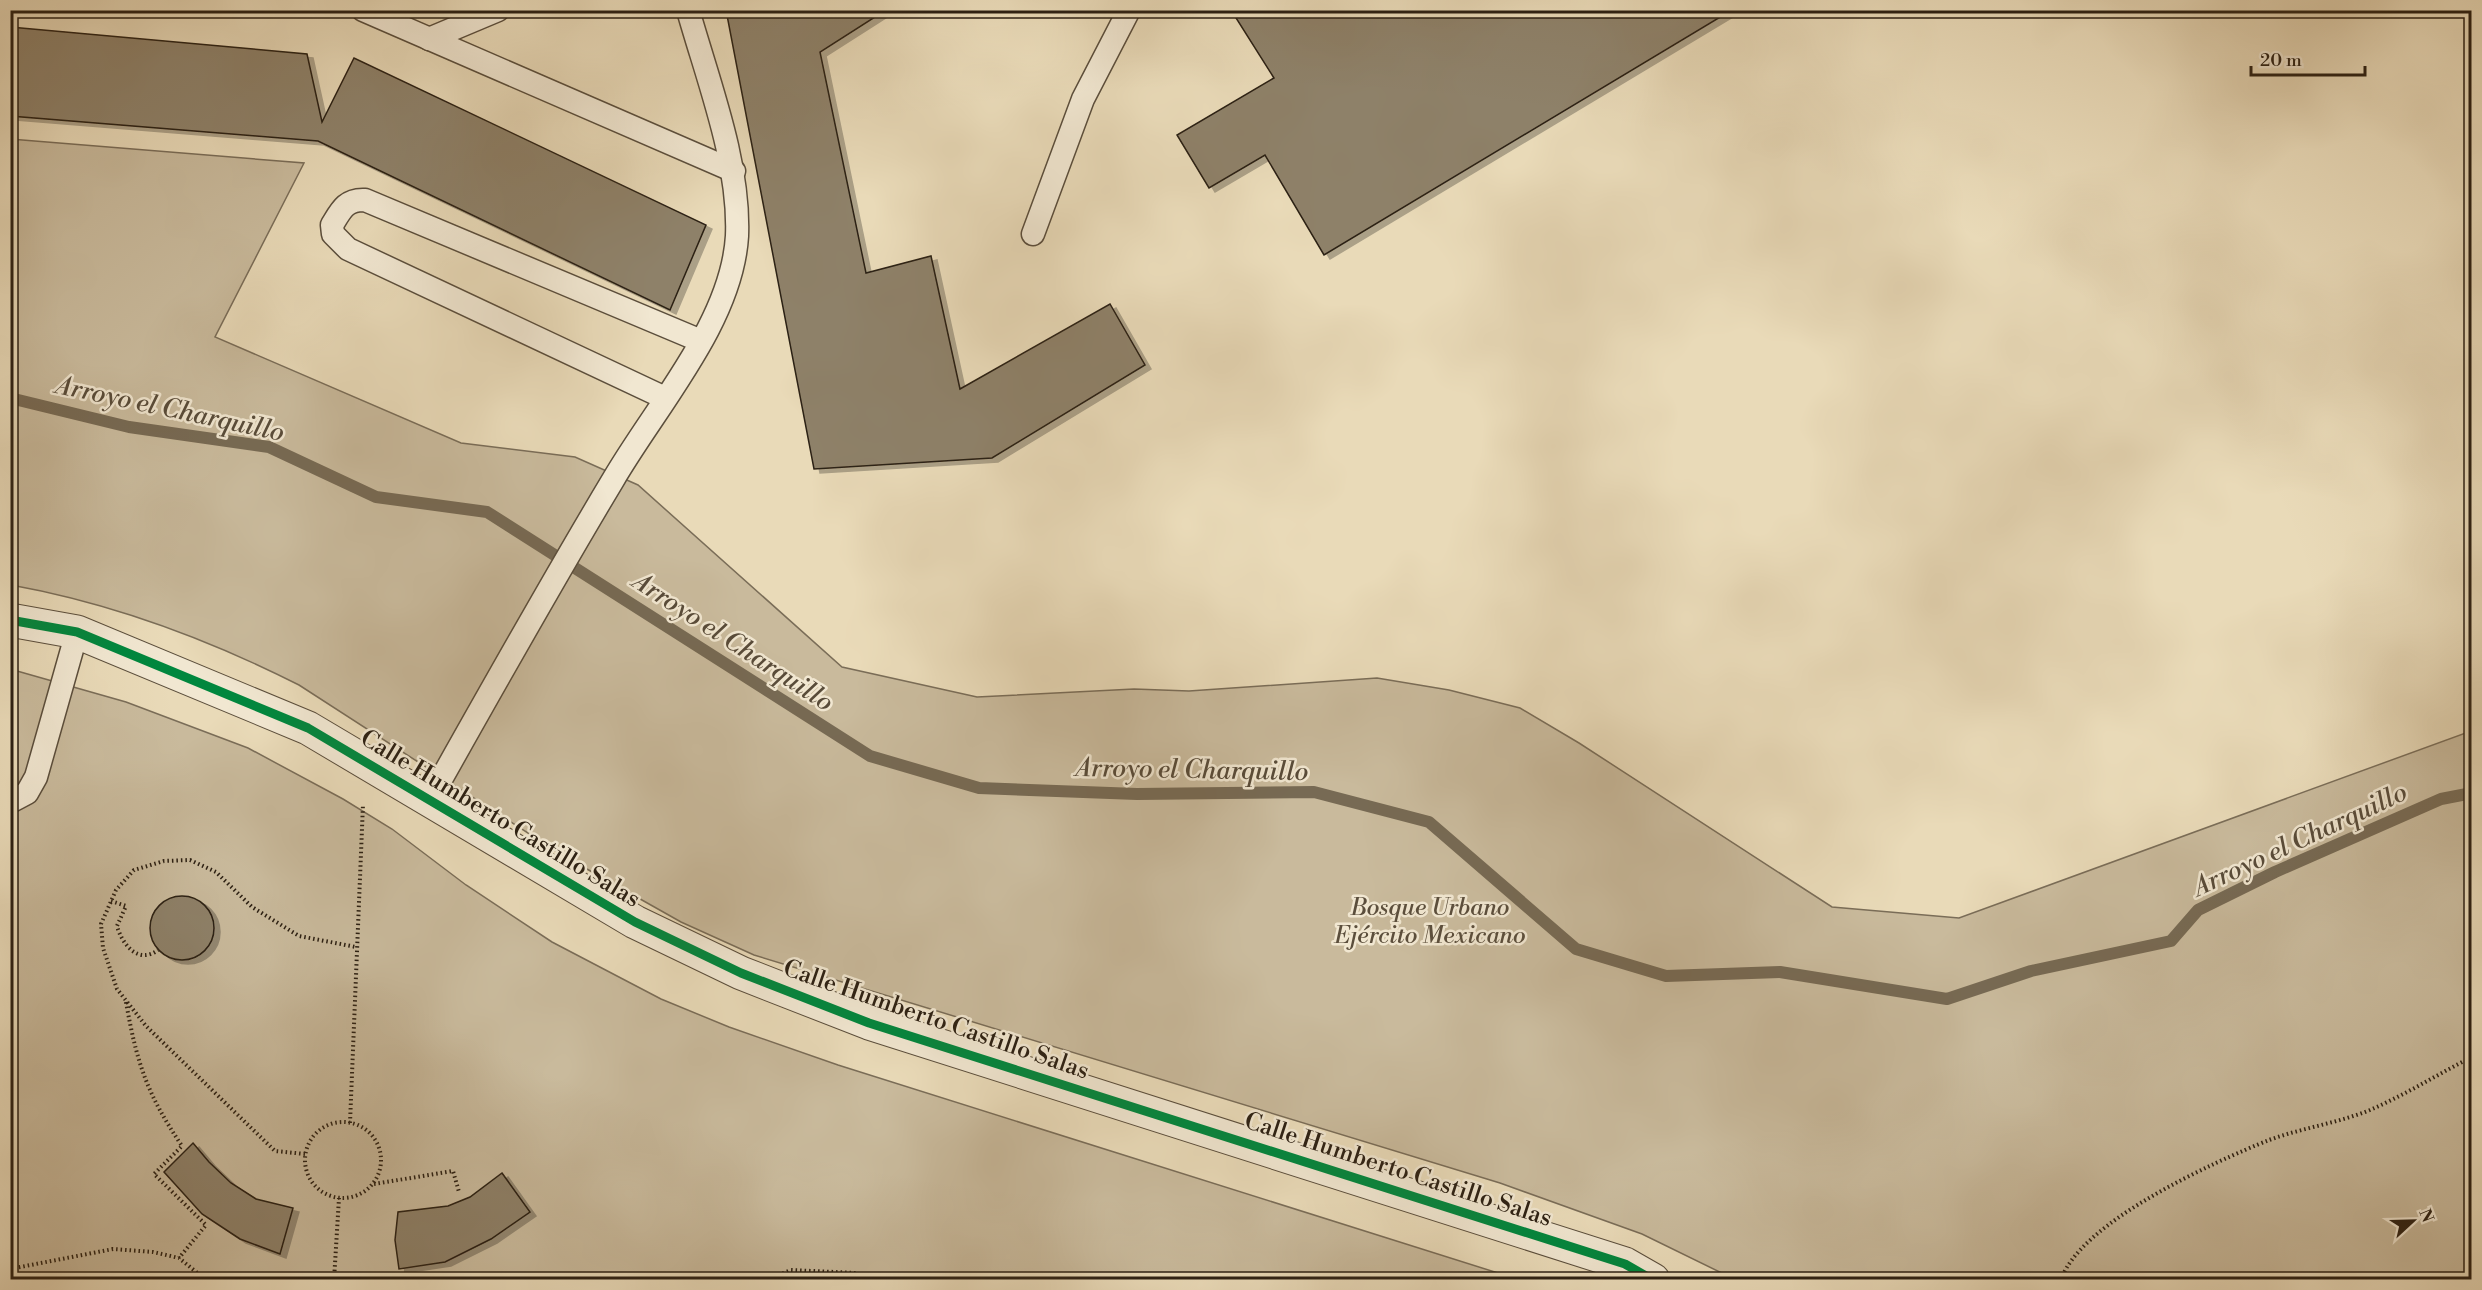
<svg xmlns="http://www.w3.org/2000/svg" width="2482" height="1290" font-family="'Libre Bodoni',serif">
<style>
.green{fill:#c9ba9c;stroke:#7a6d58;stroke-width:1.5}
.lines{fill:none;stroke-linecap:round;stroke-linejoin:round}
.stream{stroke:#776a54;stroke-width:12}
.building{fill:#8e8169;stroke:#2c2013;stroke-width:1.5;filter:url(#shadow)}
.lane-casing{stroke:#5b4e3c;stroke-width:25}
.street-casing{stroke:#5b4e3c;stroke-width:35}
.path{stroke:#2c2013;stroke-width:4;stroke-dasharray:1.5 3;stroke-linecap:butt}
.lane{stroke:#f1e7d1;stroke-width:22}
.street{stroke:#f1e7d1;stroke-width:33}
.cycleway-casing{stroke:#f1e7d1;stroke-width:13}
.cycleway{stroke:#00873e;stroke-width:9}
.labels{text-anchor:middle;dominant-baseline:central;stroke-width:5;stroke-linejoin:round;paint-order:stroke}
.street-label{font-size:24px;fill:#2c2013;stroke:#f1e7d1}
.park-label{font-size:24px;font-style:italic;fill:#5b4e3c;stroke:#f1e7d1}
.water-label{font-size:26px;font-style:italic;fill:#584b39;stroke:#f1e7d1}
</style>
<defs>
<filter id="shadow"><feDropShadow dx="6" dy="4" stdDeviation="0" flood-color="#0004"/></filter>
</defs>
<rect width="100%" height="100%" fill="#e9dab8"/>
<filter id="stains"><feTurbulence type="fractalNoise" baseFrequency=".00333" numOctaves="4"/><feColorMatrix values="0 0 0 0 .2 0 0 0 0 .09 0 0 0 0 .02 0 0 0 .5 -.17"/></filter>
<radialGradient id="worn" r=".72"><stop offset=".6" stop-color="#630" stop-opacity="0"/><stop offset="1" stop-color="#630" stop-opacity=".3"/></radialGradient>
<!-- green -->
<g class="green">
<path d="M10,139L304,163L215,337L461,443L575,457L638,485L842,667L977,697L1134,689L1189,691L1377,678L1449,690L1520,708L1579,743L1832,907L1959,918L2471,731V1279H1734L1642,1234L1500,1183L754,955L681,922L562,855L299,685C208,639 111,603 11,585Z"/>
<polygon points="10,669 126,702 248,748 343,799 392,829 466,885 552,942 661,999 729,1027 838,1065 1517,1279 11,1279"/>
</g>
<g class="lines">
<!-- stream -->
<polyline class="stream" points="10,398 129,427 269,447 376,497 487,512 870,756 979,788 1137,794 1314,792 1429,822 1576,949 1666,976 1780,972 1947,999 2031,971 2171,941 2198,910 2275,872 2441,799 2472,793"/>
</g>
<!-- building -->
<g class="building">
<polygon points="726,10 886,10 820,52 866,273 931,256 960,389 1110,304 1145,365 992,458 814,469"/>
<polygon points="1231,10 1732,10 1324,255 1265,155 1209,188 1177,135 1274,78"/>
<polygon points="10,27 307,54 322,122 354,58 706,225 670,310 318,141 10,116"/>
<circle cx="182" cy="928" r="32"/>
<polygon points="193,1143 209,1162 231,1183 256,1199 293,1208 280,1254 240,1239 202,1214 164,1172"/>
<polygon points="502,1173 530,1212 491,1239 445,1262 399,1269 395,1240 398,1212 448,1206 470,1197"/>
</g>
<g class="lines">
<defs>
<g id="lane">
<polyline points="363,10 734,171"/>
<polyline points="429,39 498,10"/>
<polyline points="1033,234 1083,99 1129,10"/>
<path d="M665,398L348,249L333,234L332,225C341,210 346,199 365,200L701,341"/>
<path d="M430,799C490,692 550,585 613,480C656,406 732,322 737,236C740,162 708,81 688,10"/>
<polyline points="10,802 27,793 36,777 77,632"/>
</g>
<polyline id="street" points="10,620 77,632 308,728 635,922 741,973 869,1023 1625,1264 1653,1280"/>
</defs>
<!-- lane casing -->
<use href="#lane" class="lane-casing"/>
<!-- street casing -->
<use href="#street" class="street-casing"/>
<!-- path -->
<g class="path">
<path d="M111,901L126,906L117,926C122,944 138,965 158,950"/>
<path d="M126,1002C137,1064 147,1094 182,1146L154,1174L206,1225L179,1258"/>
<circle cx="343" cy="1160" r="38"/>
<polyline points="350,1123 363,804"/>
<polyline points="305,1154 275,1151 146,1026 117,989 103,948 101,924 116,890 134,870 164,861 190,860 216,872 252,907 299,936 356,947"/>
<polyline points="374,1184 453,1171 459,1192"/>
<polyline points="10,1269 113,1249 153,1252 179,1258 206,1280"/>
<polyline points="334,1280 339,1198"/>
<polyline points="766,1280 791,1270 856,1273 869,1280"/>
<path d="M2061,1280C2080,1222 2214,1162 2269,1140C2302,1128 2338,1123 2370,1110C2405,1095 2438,1074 2472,1057"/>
</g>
<!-- lane -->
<use href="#lane" class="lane"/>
<!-- street -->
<use href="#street" class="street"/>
<defs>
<polyline id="cycleway" points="10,620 77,632 308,728 635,922 741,973 869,1023 1625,1264 1653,1280"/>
</defs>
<!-- cycleway casing -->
<use href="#cycleway" class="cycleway-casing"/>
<!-- cycleway -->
<use href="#cycleway" class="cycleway"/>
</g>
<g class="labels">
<!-- street labels -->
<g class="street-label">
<text transform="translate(500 819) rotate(31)">Calle Humberto Castillo Salas</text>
<text transform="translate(936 1020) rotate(19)">Calle Humberto Castillo Salas</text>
<text transform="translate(1398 1170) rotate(18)">Calle Humberto Castillo Salas</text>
</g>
<!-- park labels -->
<g class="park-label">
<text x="1430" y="908">Bosque Urbano<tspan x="1430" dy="28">Ejército Mexicano</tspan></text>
</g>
<!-- water labels -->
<g class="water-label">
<text transform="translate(170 409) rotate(12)">Arroyo el Charquillo</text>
<text transform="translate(733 642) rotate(33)">Arroyo el Charquillo</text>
<text transform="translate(1192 770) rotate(1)">Arroyo el Charquillo</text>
<text transform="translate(2300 840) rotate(-25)">Arroyo el Charquillo</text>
</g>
</g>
<!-- margin -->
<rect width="2482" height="1290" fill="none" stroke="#e9dab8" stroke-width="36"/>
<rect x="12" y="12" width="2458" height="1266" fill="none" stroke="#2c2013" stroke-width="3"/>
<rect x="18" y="18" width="2446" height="1254" fill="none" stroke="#2c2013" stroke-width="1.5"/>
<!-- north arrow -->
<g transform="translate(2413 1221) rotate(68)" stroke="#f1e7d1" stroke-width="4.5" paint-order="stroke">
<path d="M0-4.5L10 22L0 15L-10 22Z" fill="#2c2013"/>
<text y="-9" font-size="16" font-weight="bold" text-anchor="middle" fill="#2c2013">N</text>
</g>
<!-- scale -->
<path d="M2251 66v9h114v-9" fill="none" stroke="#2c2013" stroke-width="3"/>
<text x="2260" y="66" font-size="18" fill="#2c2013" stroke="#f1e7d1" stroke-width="4.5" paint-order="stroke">20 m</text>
<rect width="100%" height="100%" filter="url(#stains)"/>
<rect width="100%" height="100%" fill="url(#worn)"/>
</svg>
